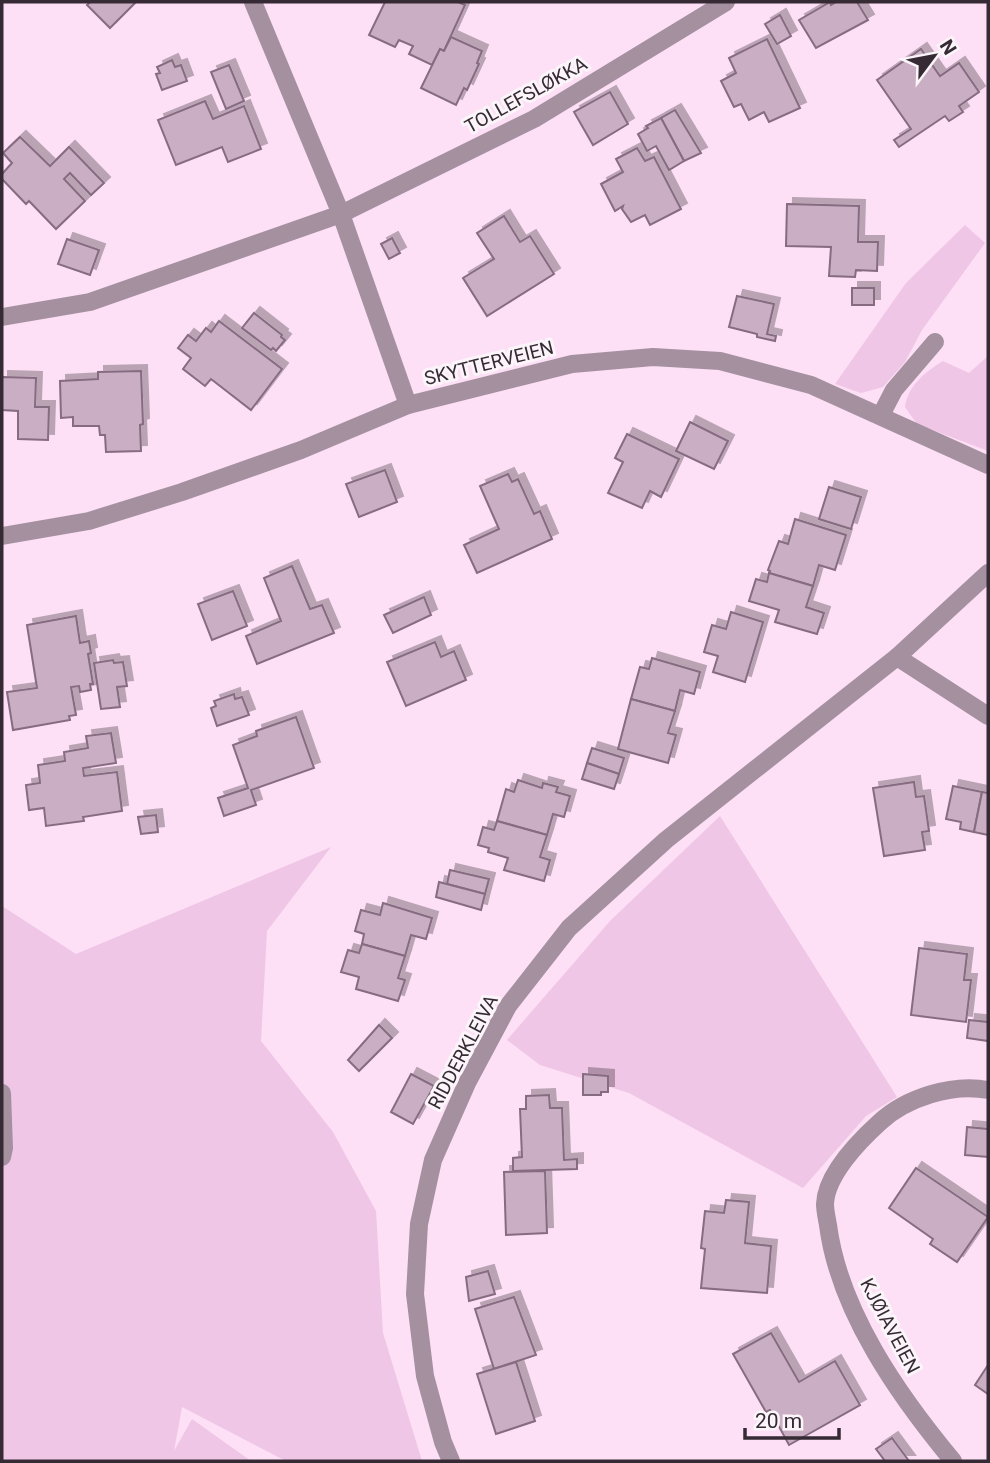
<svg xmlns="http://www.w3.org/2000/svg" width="990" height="1463" font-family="Roboto,sans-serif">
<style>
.green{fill:#f0c6e7}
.building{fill:#caaec3;stroke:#866c80;stroke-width:2;filter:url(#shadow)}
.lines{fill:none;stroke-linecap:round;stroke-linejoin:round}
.minor{stroke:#a4909f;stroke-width:18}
.labels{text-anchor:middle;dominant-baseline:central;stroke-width:6;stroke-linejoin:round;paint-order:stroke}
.street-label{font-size:19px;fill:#362b34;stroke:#fbf5fa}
</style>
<defs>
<filter id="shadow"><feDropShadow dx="6" dy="-6" stdDeviation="0" flood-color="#0004"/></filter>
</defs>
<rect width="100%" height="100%" fill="#fddff6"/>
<!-- green -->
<g class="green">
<polygon points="965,225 985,243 922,330 905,362 883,387 861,393 835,384 906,283"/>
<path d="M988,356V451L917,424L905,407C908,386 925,372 943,361L969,373Z"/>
<polygon points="720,816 897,1097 866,1116 803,1188 629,1093 540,1065 507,1040 610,921"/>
<polygon points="331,847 267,931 261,1041 333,1132 376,1211 383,1333 422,1461 286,1461 182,1407 174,1451 192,1419 251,1461 2,1461 2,906 76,954"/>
</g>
<!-- building -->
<g class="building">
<polygon points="90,2 136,2 110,28 87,5"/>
<polygon points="385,2 458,2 465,5 444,51 440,49 432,65 409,54 413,46 399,40 395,47 369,35"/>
<polygon points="830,2 831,5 836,2 857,2 868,20 816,48 799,20"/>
<polygon points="780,15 791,36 777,44 765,24"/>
<polygon points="451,37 482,51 477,63 479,64 467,90 464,88 456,105 421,88 440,49 444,51"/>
<polygon points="767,39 800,108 769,122 764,112 749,120 741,104 734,107 721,81 736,73 729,58"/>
<polygon points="921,49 940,76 959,63 979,92 959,106 963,112 949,121 945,116 899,147 894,140 911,129 877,80"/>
<polygon points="172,60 175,67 181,65 187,81 162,90 156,74 160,73 157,67"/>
<polygon points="229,65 244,101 226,109 211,72"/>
<polygon points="610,92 628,124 593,145 574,112"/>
<polygon points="205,101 213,119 244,106 261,149 228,162 222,147 176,165 158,120"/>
<polygon points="675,110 701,153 684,161 661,118"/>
<polygon points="661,118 684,161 669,170 656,146 647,151 638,134 648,128 646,126"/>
<polygon points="20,137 50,166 69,147 104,183 91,195 70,173 64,179 85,201 56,229 29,201 26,204 2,179 2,174 12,163 3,153"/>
<polygon points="637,148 645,161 654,157 681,209 650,225 645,215 631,222 622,209 623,206 615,211 601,184 623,172 616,159"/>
<polygon points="787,204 859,206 858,242 878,242 877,271 856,270 855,277 829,276 831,247 786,246"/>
<polygon points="504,216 520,242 530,236 554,274 487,316 463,278 494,259 477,233"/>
<polygon points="392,238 400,253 389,259 381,244"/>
<polygon points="67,239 99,250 90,275 58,264"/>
<rect x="852" y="288" width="22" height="17"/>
<polygon points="737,296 774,304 767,334 776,336 775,341 757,337 757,334 729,327"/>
<polygon points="254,313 282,335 281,337 285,340 276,351 273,348 271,350 242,328"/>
<polygon points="219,321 282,369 251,410 211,379 205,386 183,369 191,358 178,348 188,335 196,341 206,328 211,332"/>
<polygon points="141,371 143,424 140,425 141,451 106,452 105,435 100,435 99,426 73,426 73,417 61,418 60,381 98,379 98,372"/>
<polygon points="2,377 36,378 35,407 49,407 48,440 18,439 18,411 2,410"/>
<polygon points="690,422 728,441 714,469 676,451"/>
<polygon points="627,434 679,459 661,497 650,491 642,508 608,493 623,462 615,458"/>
<polygon points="385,470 397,502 359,517 346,484"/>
<polygon points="508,474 512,482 518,479 534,514 540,511 552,539 477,573 464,545 499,529 480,486"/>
<polygon points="829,487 861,497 851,529 819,519"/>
<polygon points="795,519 846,535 835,570 819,565 813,586 769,573 770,571 768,570 779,541 788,544"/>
<polygon points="292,566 310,609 322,605 334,633 257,664 246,636 281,621 264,578"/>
<polygon points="769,573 813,586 806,607 824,613 817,634 775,622 779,610 749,601 756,579 767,582"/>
<polygon points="233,591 247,626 212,640 198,604"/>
<polygon points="424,597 431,615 393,633 384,615"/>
<polygon points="731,612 763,622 745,682 713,672 718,656 704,652 712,625 726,629"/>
<polygon points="76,616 80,643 89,641 91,653 88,654 93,684 90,684 91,690 80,692 79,686 71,687 76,715 69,716 70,720 13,730 7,692 37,688 27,625"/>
<polygon points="435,642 441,657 454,651 466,680 406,706 387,662"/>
<polygon points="652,658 700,672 694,694 680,690 675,711 631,699 640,667 649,669"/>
<polygon points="113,660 114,663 123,662 127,686 117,687 120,707 101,709 94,663"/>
<polygon points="234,694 235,699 242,697 249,715 217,726 211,708 216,706 214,701"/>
<polygon points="631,699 675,711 668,733 676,735 668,763 618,749"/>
<polygon points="296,717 314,768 251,790 256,805 224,816 218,798 248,788 233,745 257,736 256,731"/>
<polygon points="111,733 116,763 83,768 84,776 117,772 122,811 83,817 84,821 46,826 44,808 29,810 26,785 40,783 38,765 65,761 64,752 88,748 86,736"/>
<polygon points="592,748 624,758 619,774 587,763"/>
<polygon points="587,763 619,774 614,789 582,779"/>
<polygon points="518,780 542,788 543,783 558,787 556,792 570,796 564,817 553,814 547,835 497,821 506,789 514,792"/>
<polygon points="914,782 916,797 924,796 929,831 922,832 925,850 884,856 873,788"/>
<polygon points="953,786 982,792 974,832 960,829 961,822 946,819"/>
<polygon points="982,792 988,793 988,835 974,832"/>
<polygon points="156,815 158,832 141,834 138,817"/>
<polygon points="497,821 547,835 540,857 550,860 544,881 504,870 508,858 488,852 489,848 478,845 483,827 494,830"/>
<polygon points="450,870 489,879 485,894 447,884"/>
<polygon points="439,882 485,894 481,910 436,897"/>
<polygon points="383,903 432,918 426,939 411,935 405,956 362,944 364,934 355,931 361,910 380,915"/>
<polygon points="362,944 405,956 398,978 405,980 398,1001 356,989 359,977 341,972 348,950 359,953"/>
<polygon points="919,948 967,954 964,980 971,980 966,1022 911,1015"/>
<polygon points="969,1020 988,1022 988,1041 967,1038"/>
<polygon points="379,1025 392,1038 359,1071 348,1060"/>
<polygon points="411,1074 434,1086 413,1124 391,1112"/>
<polygon points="583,1074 608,1076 608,1092 601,1092 601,1095 583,1095"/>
<polygon points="549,1095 550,1108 562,1108 564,1160 577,1159 577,1169 513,1171 513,1158 522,1157 520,1109 526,1109 526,1096"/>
<polygon points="967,1127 988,1129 988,1157 965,1155"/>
<polygon points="916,1168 988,1217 957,1262 930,1244 933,1239 889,1208"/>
<polygon points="545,1171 547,1233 506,1235 504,1172"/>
<polygon points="726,1200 749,1202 745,1243 771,1246 767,1293 701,1288 705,1249 701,1248 705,1211 724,1213"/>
<polygon points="488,1271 495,1294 469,1301 466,1277"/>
<polygon points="514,1297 536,1355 494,1369 475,1309"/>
<polygon points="771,1333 799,1382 835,1361 860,1405 789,1445 770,1410 766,1412 733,1354"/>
<polygon points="516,1362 535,1421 496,1434 477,1374"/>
<polygon points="988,1365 988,1394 975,1385"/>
<polygon points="892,1438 909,1461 885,1461 876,1449"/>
</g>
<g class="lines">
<!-- minor -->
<g class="minor">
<polyline points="253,2 341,214 408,405"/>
<polyline points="2,317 90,302 341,214 534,119 726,2"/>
<polyline points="881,415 894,390 935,342"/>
<polyline points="2,536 89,521 182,492 301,450 408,405 572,364 653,357 720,361 811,385 988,465"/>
<polyline points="897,657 988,716"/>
<polyline points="2,1093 4,1148 2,1157"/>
<polyline points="451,1461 443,1442 425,1376 415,1294 419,1224 433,1160 467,1083 508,1006 569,928 666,840 897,657 988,573"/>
<path d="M953,1461C899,1396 839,1311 828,1225C827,1219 825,1211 825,1204C826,1175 859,1141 880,1122C906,1098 952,1083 988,1090"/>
</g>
</g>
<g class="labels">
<!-- street labels -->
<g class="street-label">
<text transform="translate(526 95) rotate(-29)">TOLLEFSLØKKA</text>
<text transform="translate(489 363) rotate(-14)">SKYTTERVEIEN</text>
<text transform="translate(463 1052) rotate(-62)">RIDDERKLEIVA</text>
<text transform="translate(890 1326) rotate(62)">KJØIAVEIEN</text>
</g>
</g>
<!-- border -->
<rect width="990" height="1463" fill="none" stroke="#362b34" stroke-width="7"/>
<!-- north arrow -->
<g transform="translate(934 56) rotate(58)" stroke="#fbf5fa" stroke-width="5" paint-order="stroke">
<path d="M0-5L12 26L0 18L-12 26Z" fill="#362b34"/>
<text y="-10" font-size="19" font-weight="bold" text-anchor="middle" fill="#362b34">N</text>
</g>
<!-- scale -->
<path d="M745 1428v10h94v-10" fill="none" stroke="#362b34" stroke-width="3.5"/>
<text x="755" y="1428" font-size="21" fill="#362b34" stroke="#fbf5fa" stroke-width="5" paint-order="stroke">20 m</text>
</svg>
